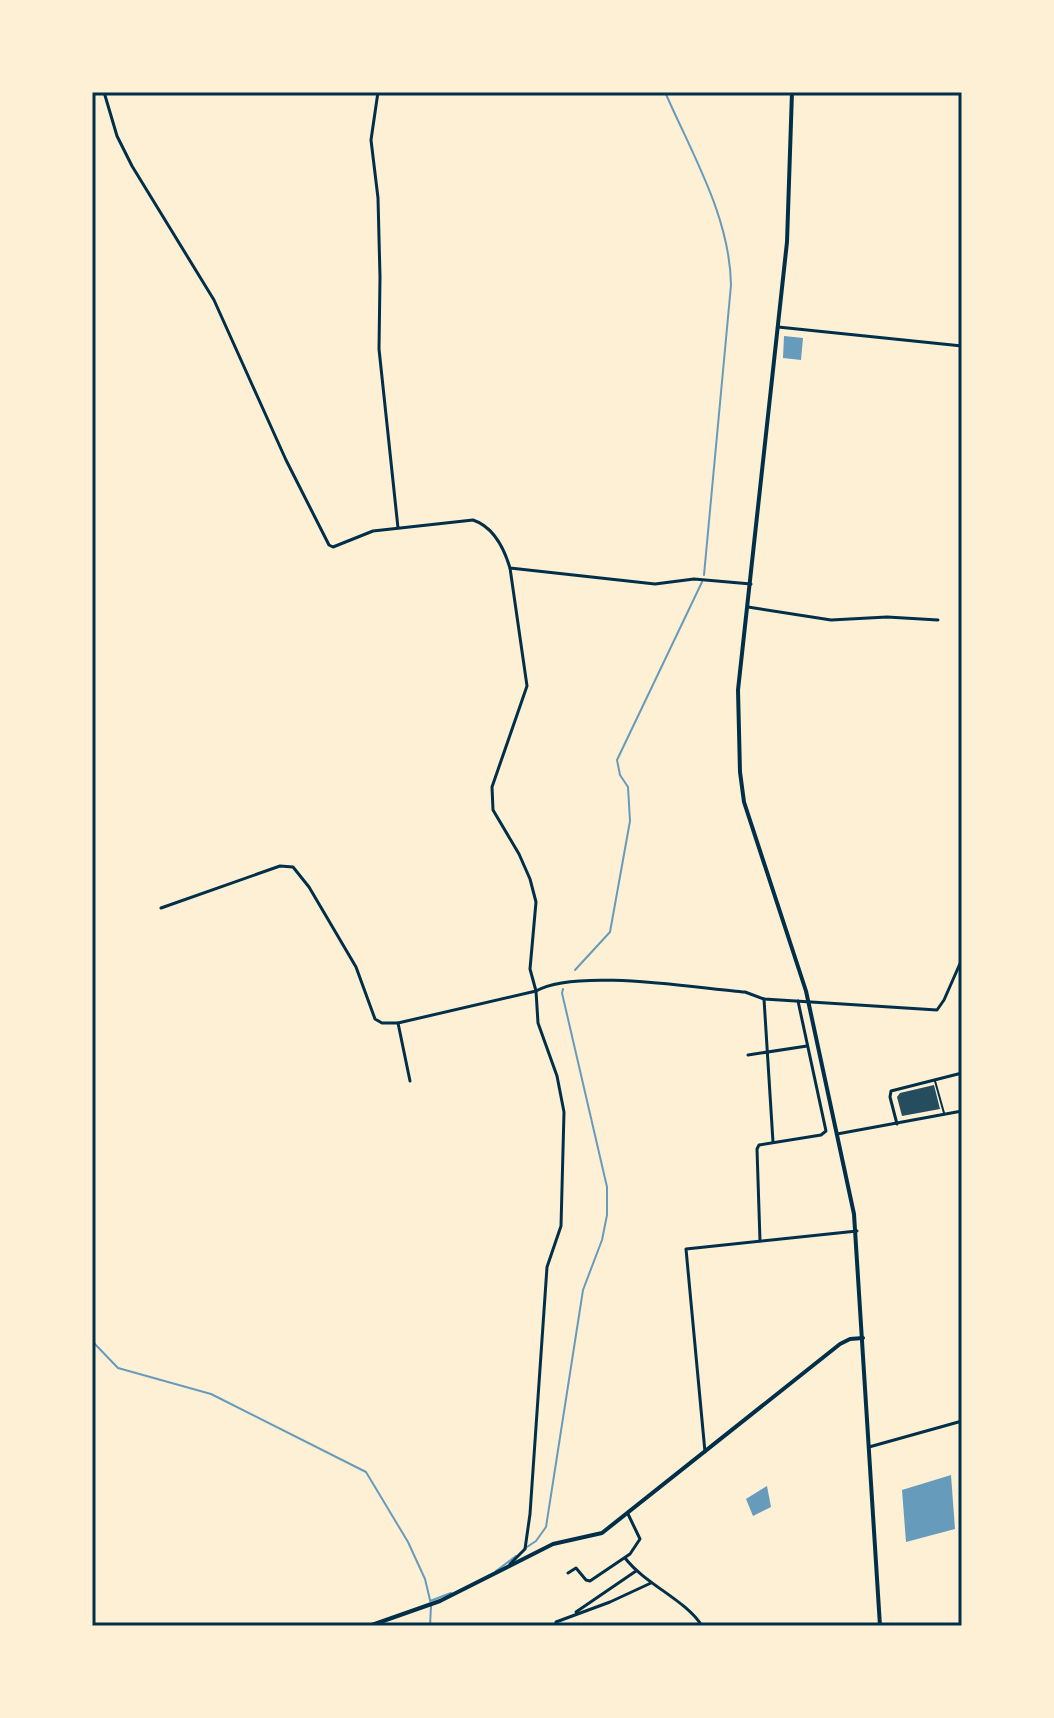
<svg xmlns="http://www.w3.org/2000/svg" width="1054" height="1718" font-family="Quicksand,sans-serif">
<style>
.water{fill:#669bbc}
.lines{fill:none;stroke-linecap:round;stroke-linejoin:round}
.stream{stroke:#669bbc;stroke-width:2}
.building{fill:#264d5e}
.pedestrian{stroke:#003049;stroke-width:2}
.minor{stroke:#003049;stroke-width:3}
.tertiary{stroke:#003049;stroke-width:4}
.neatline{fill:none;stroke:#003049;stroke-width:3}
</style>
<rect width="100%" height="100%" fill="#fdf0d5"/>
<!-- water -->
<g class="water">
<polygon points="784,336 803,338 801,360 783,358"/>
<polygon points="951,1475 955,1529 906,1542 902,1490"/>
<polygon points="767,1486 771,1507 753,1516 746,1499"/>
</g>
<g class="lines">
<!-- stream -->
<g class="stream">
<path d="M665,92C692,154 730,217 731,285L704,575"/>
<polyline points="575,970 610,932 630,821 628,787 620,775 617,760 702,582"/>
<polyline points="92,1341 118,1368 211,1394 366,1472 408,1542 425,1579 430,1600"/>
<polyline points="524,1549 536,1541 546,1527 583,1290 602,1240 607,1215 607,1187 562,993 563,989"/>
<polyline points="496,1571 516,1556"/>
<polyline points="430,1601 451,1593"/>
<polyline points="430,1626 431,1606"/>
</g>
</g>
<!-- building -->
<polygon class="building" points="934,1085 940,1109 902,1116 897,1097 900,1093"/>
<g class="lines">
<!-- pedestrian -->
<polyline class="pedestrian" points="935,1081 944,1113"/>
<!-- minor -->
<g class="minor">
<path d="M104,92L117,136L132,166L214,300L286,460L329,545L333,547L373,531L473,520C494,527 504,548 510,568L655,584L694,579L751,584"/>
<polyline points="378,92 371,140 378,198 380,277 379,349 398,528"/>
<polyline points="778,327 962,346"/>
<polyline points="510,568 527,686 492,787 493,810 519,854 530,879 536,902 530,969 536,991 538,1023 557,1076 564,1112 561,1226 547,1267 530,1514 525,1549 510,1564"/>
<polyline points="748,607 831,620 887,617 938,620"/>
<polyline points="161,908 280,866 293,867 309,887 356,967 375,1019 382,1023 398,1023"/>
<polyline points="764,999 773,1142"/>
<polyline points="748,1055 807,1046"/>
<path d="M410,1081L398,1023L536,991C575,968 696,988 745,992L764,999L937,1010L944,1000L962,959"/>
<polyline points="897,1124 890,1097 891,1091 962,1073"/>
<polyline points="837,1134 962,1111"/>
<polyline points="760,1241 757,1149 759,1145 821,1135 826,1131 798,1001"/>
<polyline points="869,1447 962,1421"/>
<polyline points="705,1452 686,1249 857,1231"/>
<path d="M625,1558C646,1585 686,1600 702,1626"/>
<polyline points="568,1573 576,1568 586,1580 590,1581 630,1554 640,1539 628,1514"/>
<polyline points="576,1612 636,1571"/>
<polyline points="555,1626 556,1622 610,1602 651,1583"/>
</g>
<!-- tertiary -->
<g class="tertiary">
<polyline points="792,92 787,242 738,690 740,772 744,802 806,991 854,1214 880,1626"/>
<polyline points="369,1626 440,1601 553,1544 602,1533 840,1344 850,1339 863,1338"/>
</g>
</g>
<!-- border -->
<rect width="1054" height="1718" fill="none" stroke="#fdf0d5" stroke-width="188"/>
<rect x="94" y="94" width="866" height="1530" class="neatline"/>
</svg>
